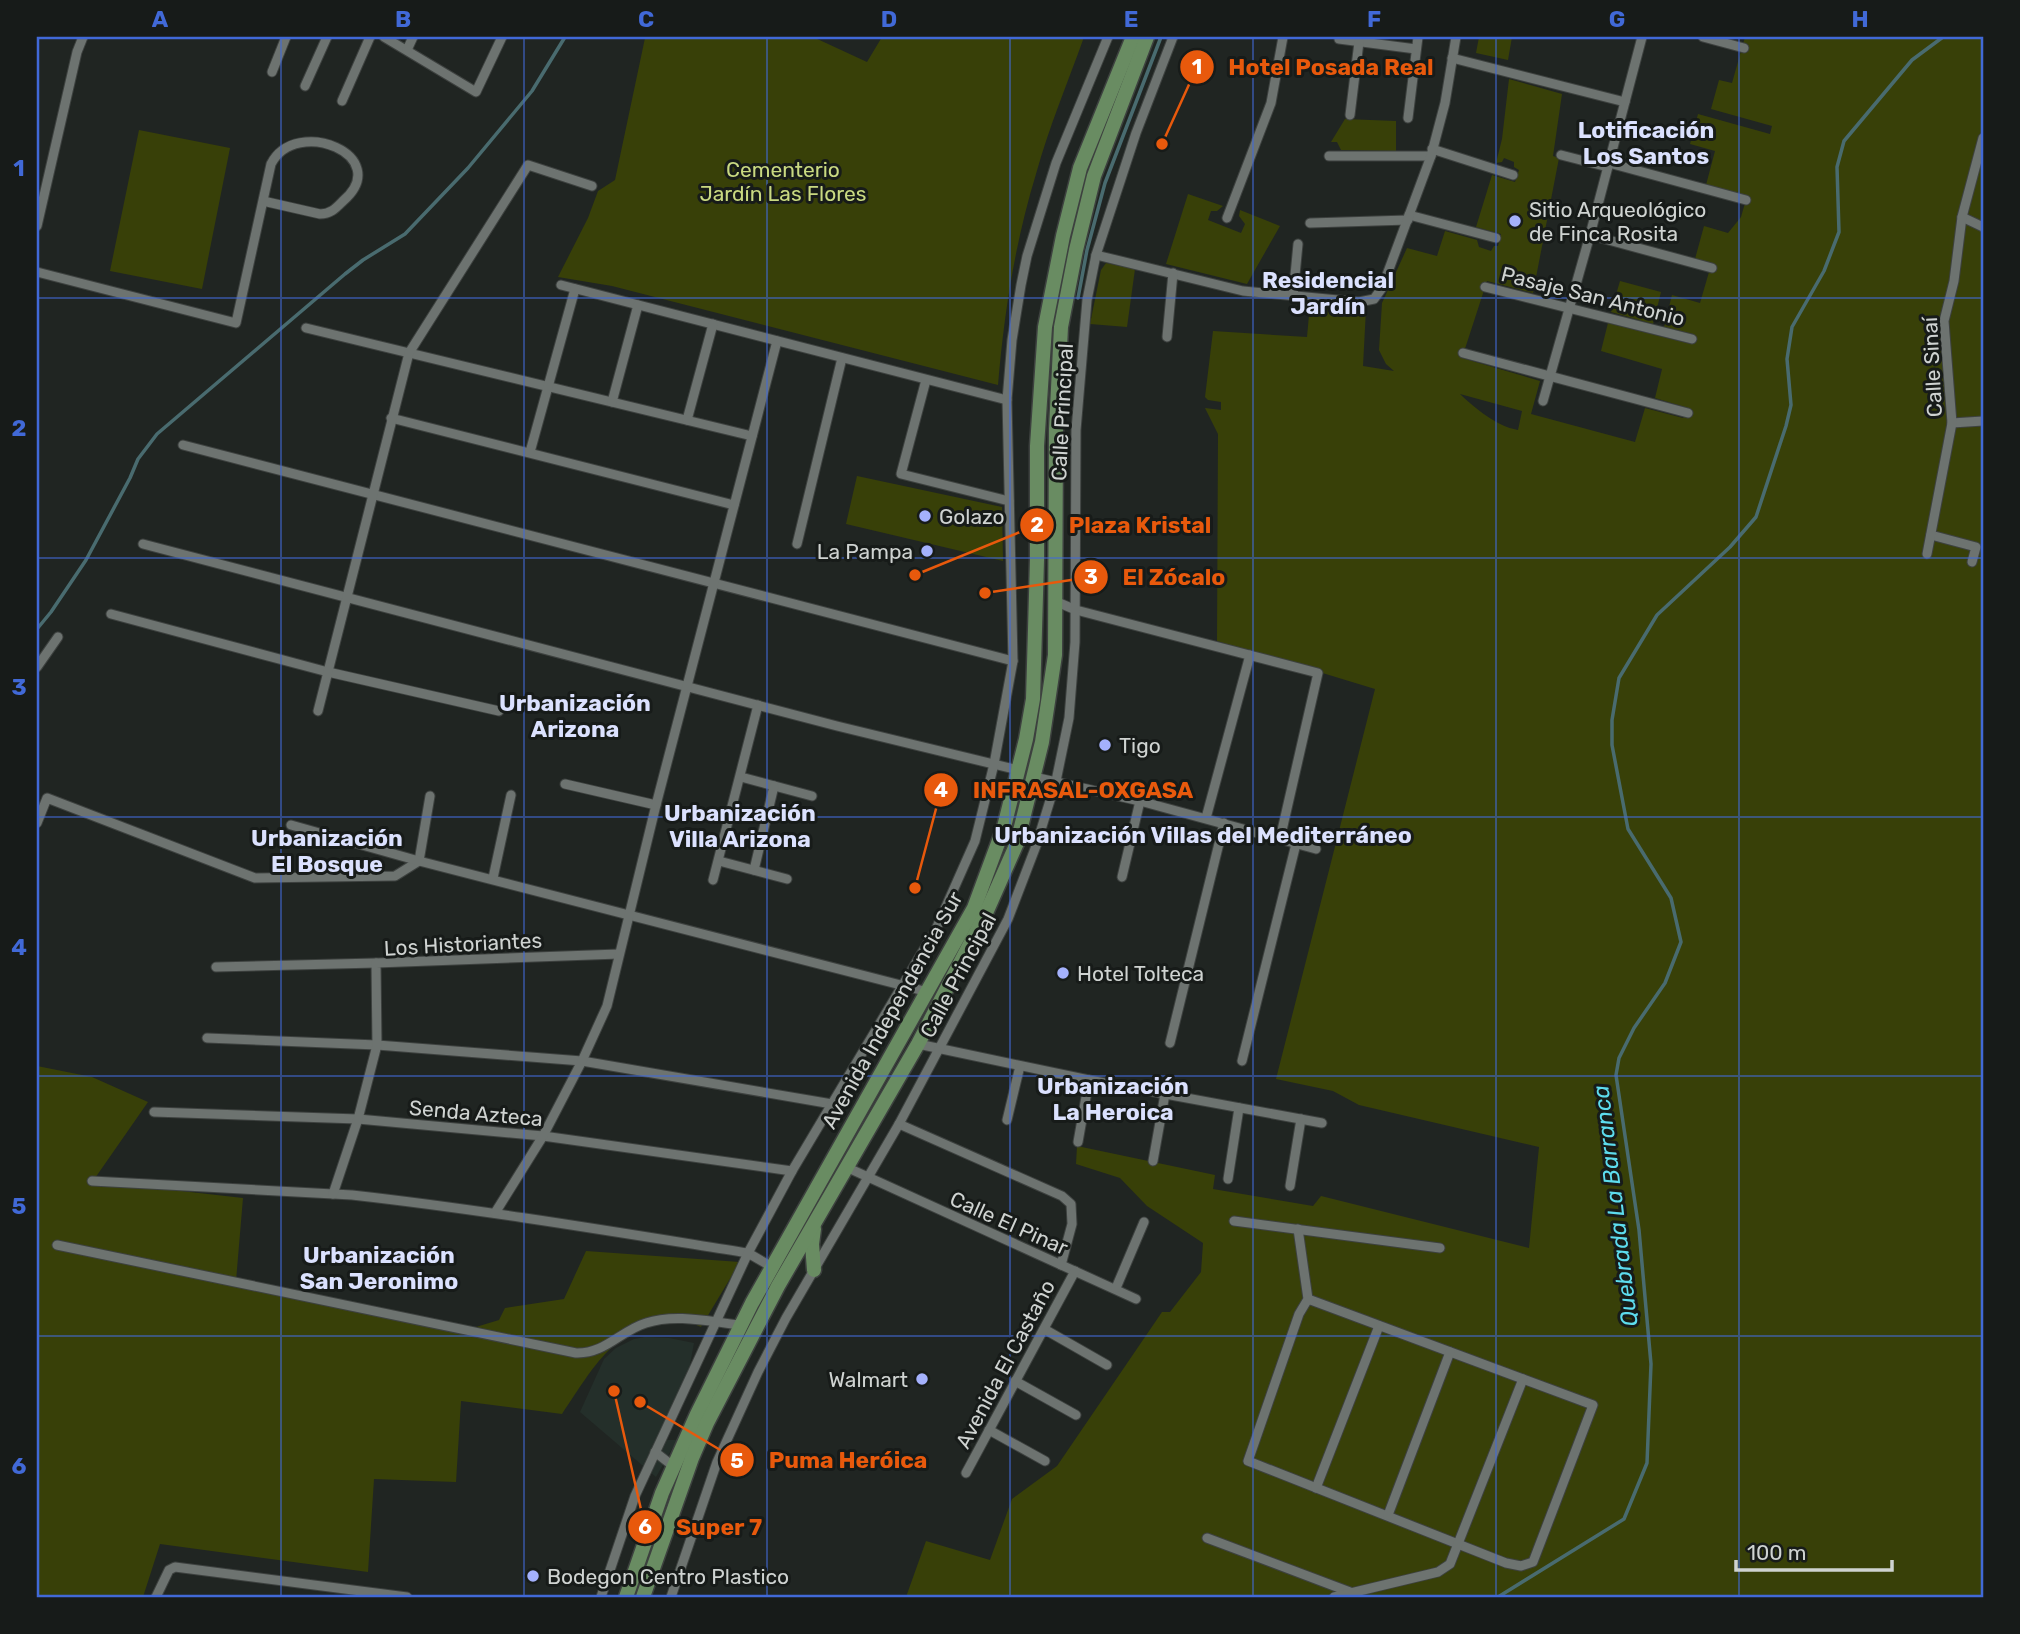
<svg xmlns="http://www.w3.org/2000/svg" width="2020" height="1634" font-family="Rubik,sans-serif">
<style>
.built{fill:#242f2a}
.green{fill:#384008;fill-rule:evenodd}
.lines{fill:none;stroke-linecap:round;stroke-linejoin:round}
.stream{stroke:#496b6f;stroke-width:3.5}
.minor-casing{stroke:#3d413f;stroke-width:11}
.trunk-casing{stroke:#3d413f;stroke-width:17}
.minor{stroke:#6d7370;stroke-width:9}
.trunk{stroke:#698c62;stroke-width:14}
.grid{fill:none;stroke:#4169d7;stroke-width:2;stroke-opacity:0.55}
.poi-dot{fill:#a4b1fc;stroke:#171b19;stroke-width:2.5}
.labels{text-anchor:middle;dominant-baseline:central;stroke-width:6;stroke-linejoin:round;paint-order:stroke}
.park-label{font-size:21px;fill:#c9d981;stroke:#171b19}
.poi-label{font-size:21px;fill:#cfd3d1;stroke:#171b19;text-anchor:start}
.street-label{font-size:21px;fill:#cfd3d1;stroke:#171b19}
.neighbourhood-label{font-size:23px;font-weight:bold;fill:#dbe1fe;stroke:#171b19}
.water-label{font-size:23px;font-style:italic;fill:#5ddcee;stroke:#171b19}
.leader{fill:none;stroke:#e8590c;stroke-width:2.5}
.callout-dot{fill:#e8590c;stroke:#171b19;stroke-width:2.5}
.mark-label{font-size:21px;text-anchor:middle;font-weight:bold;fill:#fff}
.callout-label{font-size:23px;text-anchor:middle;font-weight:bold;fill:#e8590c;stroke:#171b19;stroke-width:6;stroke-linejoin:round;paint-order:stroke}
.neatline{fill:none;stroke:#4169d7;stroke-width:2.5}
.grid-label{font-size:23px;text-anchor:middle;font-weight:bold;fill:#4169d7}
</style>
<rect width="100%" height="100%" fill="#202522"/>
<!-- built -->
<polygon class="built" points="645,1337 669,1338 694,1343 687,1381 665,1437 667,1440 677,1440 656,1477 580,1412 604,1359 616,1348 634,1339"/>
<!-- green -->
<g class="green">
<path d="M653,37H813L867,62L882,37H1084C1068,82 1049,127 1036,174C1015,243 1004,313 998,385L612,286L558,277L588,218L598,191L615,180L645,38Z"/>
<polygon points="1479,37 1512,37 1508,60 1476,53"/>
<path d="M1745,37H1983V1597H906L926,1541L990,1560L1012,1499L1057,1466L1162,1312H1170L1201,1272L1203,1243L1147,1206L1120,1178L1076,1164L1077,1146L1215,1175L1213,1189L1313,1206L1321,1196L1529,1248L1539,1147L1359,1105L1333,1091L1276,1079L1375,689L1217,641L1218,434L1205,408L1221,410V402L1208,400L1205,397L1213,331L1307,337L1310,304L1366,309L1363,366L1394,371L1386,364L1379,350L1382,303L1407,248L1437,256L1445,231L1477,240L1479,247L1491,251L1494,246H1498L1501,234L1476,227L1492,175L1515,182L1519,170L1514,167V162L1504,158L1502,162L1496,163L1502,139L1509,79L1562,94L1553,156L1559,158L1533,293L1487,281L1462,358L1540,381L1531,414L1635,442L1645,408L1683,418L1688,414V408L1655,398L1662,369L1601,351L1608,323L1691,344L1693,334L1664,327L1672,295L1700,303L1709,272L1714,264L1695,259L1704,226L1728,233L1741,217L1747,196L1706,185L1715,151L1690,144L1698,114L1770,134L1772,126L1711,109L1719,80L1732,83ZM1460,394L1522,411L1518,430C1496,426 1475,408 1460,394Z"/>
<polygon points="1345,119 1396,121 1396,151 1341,150 1337,142 1331,142"/>
<polygon points="139,130 230,148 202,289 110,271"/>
<polygon points="1188,194 1223,206 1217,211 1211,211 1208,220 1241,233 1245,224 1239,216 1240,210 1280,226 1247,284 1166,264"/>
<polygon points="1106,263 1135,269 1127,327 1090,324 1101,270"/>
<polygon points="1620,281 1661,292 1653,324 1611,312"/>
<polygon points="857,476 1002,507 1003,561 846,524"/>
<path d="M37,1066L92,1077L148,1102L93,1181L243,1198L236,1281L466,1330L499,1320L505,1308L564,1299L586,1251L740,1262L701,1327C691,1321 680,1323 669,1323C614,1324 589,1375 562,1414L461,1401L456,1482L374,1479L368,1572L160,1544L143,1597H37Z"/>
</g>
<g class="lines">
<!-- stream -->
<g class="stream">
<polyline points="1078,298 1087,250 1105,183 1161,37"/>
<polyline points="37,629 51,612 86,560 130,478 138,459 157,434 345,274 363,260 405,234 468,168 532,91 565,37"/>
<polyline points="1498,1597 1624,1519 1647,1463 1651,1364 1639,1230 1616,1075 1619,1058 1634,1028 1665,983 1681,942 1671,898 1628,829 1612,745 1612,720 1619,678 1657,615 1730,547 1756,517 1786,426 1791,405 1787,359 1792,327 1824,271 1839,232 1837,167 1844,141 1912,60 1943,37"/>
</g>
<defs>
<g id="minor">
<polyline points="384,37 476,92 502,37"/>
<polyline points="1339,37 1339,39 1416,49"/>
<polyline points="1703,37 1744,48"/>
<polyline points="407,50 413,37"/>
<polyline points="1452,58 1625,102"/>
<polyline points="272,72 286,37"/>
<polyline points="305,86 327,37"/>
<polyline points="342,101 370,37"/>
<polyline points="1350,115 1359,42"/>
<polyline points="1408,118 1418,37"/>
<polyline points="1432,149 1513,175"/>
<polyline points="1561,155 1608,167"/>
<polyline points="1329,156 1431,156"/>
<polyline points="1609,163 1746,200"/>
<polyline points="1409,215 1496,238"/>
<polyline points="1962,217 1983,227"/>
<polyline points="1227,218 1271,103 1283,37"/>
<polyline points="1310,223 1408,220"/>
<polyline points="37,226 77,52 83,37"/>
<polyline points="1590,235 1712,268"/>
<polyline points="1096,255 1243,291 1359,302 1374,299 1382,288 1431,156 1445,103 1456,37"/>
<path d="M37,272L236,323L271,164C296,115 395,156 343,201C336,208 331,214 320,214L263,201"/>
<polyline points="561,285 1007,400"/>
<polyline points="1485,287 1692,339"/>
<polyline points="1293,296 1298,244"/>
<polyline points="306,328 752,436"/>
<polyline points="1167,337 1173,273"/>
<polyline points="1463,353 1688,413"/>
<polyline points="926,380 901,474 1009,501"/>
<polyline points="1543,401 1590,235 1642,37"/>
<polyline points="612,402 638,305"/>
<polyline points="391,418 734,505"/>
<polyline points="687,420 713,324"/>
<polyline points="1952,423 1983,421"/>
<polyline points="183,445 1013,661"/>
<polyline points="530,452 575,289"/>
<polyline points="1931,535 1976,547 1972,562"/>
<polyline points="143,544 837,726 1018,770"/>
<polyline points="797,544 842,358"/>
<polyline points="1927,554 1952,423 1944,321 1954,281 1962,217 1983,138"/>
<polyline points="1057,602 1076,610 1318,673 1280,839"/>
<polyline points="111,614 328,672 499,711"/>
<polyline points="37,667 58,637"/>
<polyline points="318,711 409,353 528,165 592,186"/>
<polyline points="741,777 812,796"/>
<polyline points="1034,777 1140,801 1316,849"/>
<polyline points="565,784 656,805"/>
<polyline points="1206,818 1250,655"/>
<polyline points="37,823 47,798 255,878 395,876 419,861 430,796"/>
<polyline points="291,825 419,861 928,992"/>
<polyline points="719,861 787,879"/>
<polyline points="754,870 774,786"/>
<polyline points="1122,877 1140,801"/>
<polyline points="493,878 511,795"/>
<polyline points="713,880 758,705"/>
<polyline points="216,967 376,963"/>
<polyline points="207,1038 377,1045 582,1061 832,1104"/>
<polyline points="1170,1043 1224,823"/>
<polyline points="918,1044 1089,1080 1322,1123"/>
<polyline points="1242,1061 1296,844"/>
<polyline points="154,1112 358,1119 543,1136 792,1171"/>
<polyline points="1007,1120 1020,1066"/>
<polyline points="899,1124 1062,1196 1071,1204 1072,1224 1061,1265"/>
<polyline points="1078,1142 1089,1080"/>
<polyline points="1153,1161 1165,1094"/>
<polyline points="846,1167 1136,1299"/>
<polyline points="1228,1179 1239,1108"/>
<path d="M92,1181L352,1195C485,1210 616,1232 748,1253L772,1267"/>
<polyline points="1290,1186 1301,1119"/>
<polyline points="333,1194 358,1119 377,1045 376,963 619,954"/>
<polyline points="495,1213 543,1136 582,1061 607,1006 656,805 777,341"/>
<polyline points="1234,1221 1440,1248"/>
<polyline points="1298,1229 1308,1299 1299,1314 1248,1461 1506,1563 1521,1566 1533,1562 1593,1405 1308,1299"/>
<path d="M57,1245L576,1353C605,1354 620,1331 646,1323C676,1313 711,1322 741,1325"/>
<polyline points="1116,1288 1144,1222"/>
<polyline points="1044,1329 1107,1365"/>
<polyline points="1015,1381 1076,1415"/>
<polyline points="989,1430 1045,1461"/>
<polyline points="655,1452 673,1466"/>
<polyline points="966,1473 1075,1271"/>
<polyline points="1316,1488 1379,1326"/>
<polyline points="1388,1515 1450,1352"/>
<polyline points="1207,1538 1350,1592"/>
<polyline points="156,1597 169,1570 175,1567 407,1597"/>
<polyline points="601,1597 635,1496 748,1253 792,1171 936,929 975,841 994,764 1013,661 1007,400 1012,340 1021,285 1027,256 1056,163 1108,37"/>
<polyline points="671,1597 717,1462 758,1372 786,1318 899,1124 1008,919 1036,846 1056,781 1069,718 1075,642 1076,430 1087,300 1096,255 1136,133 1173,37"/>
<polyline points="1334,1597 1438,1572 1450,1564 1523,1379"/>
</g>
<g id="trunk">
<polyline points="814,1229 812,1244 814,1270"/>
<polyline points="626,1597 662,1493 697,1414 752,1303 974,908 1004,827 1026,739 1033,699 1037,560 1037,446 1045,327 1063,236 1080,168 1133,37"/>
<polyline points="643,1597 692,1458 707,1423 778,1286 918,1044 986,913 1017,843 1042,742 1055,655 1056,429 1061,327 1076,250 1094,176 1147,37"/>
</g>
</defs>
<!-- minor casing -->
<use href="#minor" class="minor-casing"/>
<!-- trunk casing -->
<use href="#trunk" class="trunk-casing"/>
<!-- minor -->
<use href="#minor" class="minor"/>
<!-- trunk -->
<use href="#trunk" class="trunk"/>
</g>
<!-- grid -->
<path class="grid" d="M281,37V1597M524,37V1597M767,37V1597M1010,37V1597M1253,37V1597M1496,37V1597M1739,37V1597M37,298H1983M37,558H1983M37,817H1983M37,1076H1983M37,1336H1983"/>
<!-- markers -->
<g class="poi-dot">
<circle cx="1515" cy="221" r="7"/>
<circle cx="925" cy="516" r="7"/>
<circle cx="927" cy="551" r="7"/>
<circle cx="1105" cy="745" r="7"/>
<circle cx="1063" cy="973" r="7"/>
<circle cx="922" cy="1379" r="7"/>
<circle cx="533" cy="1576" r="7"/>
</g>
<g class="labels">
<!-- park labels -->
<g class="park-label">
<text x="783" y="169">Cementerio<tspan x="783" dy="24">Jardín Las Flores</tspan></text>
</g>
<!-- poi labels -->
<g class="poi-label">
<text x="1529" y="209">Sitio Arqueológico<tspan x="1529" dy="24">de Finca Rosita</tspan></text>
<text x="939" y="516">Golazo</text>
<text x="913" y="551" text-anchor="end">La Pampa</text>
<text x="1119" y="745">Tigo</text>
<text x="1077" y="973">Hotel Tolteca</text>
<text x="908" y="1379" text-anchor="end">Walmart</text>
<text x="547" y="1576">Bodegon Centro Plastico</text>
</g>
<!-- street labels -->
<g class="street-label">
<text transform="translate(1593 296) rotate(14)">Pasaje San Antonio</text>
<text transform="translate(1932 367) rotate(-93)">Calle Sinaí</text>
<text transform="translate(1062 412) rotate(-87)">Calle Principal</text>
<text transform="translate(463 944) rotate(-3)">Los Historiantes</text>
<text transform="translate(958 975) rotate(-62)">Calle Principal</text>
<text transform="translate(892 1010) rotate(-61)">Avenida Independencia Sur</text>
<text transform="translate(476 1113) rotate(5)">Senda Azteca</text>
<text transform="translate(1009 1223) rotate(24)">Calle El Pinar</text>
<text transform="translate(1005 1364) rotate(-62)">Avenida El Castaño</text>
</g>
<!-- neighbourhood labels -->
<g class="neighbourhood-label">
<text x="1646" y="130">Lotificación<tspan x="1646" dy="26">Los Santos</tspan></text>
<text x="1328" y="280">Residencial<tspan x="1328" dy="26">Jardín</tspan></text>
<text x="575" y="703">Urbanización<tspan x="575" dy="26">Arizona</tspan></text>
<text x="740" y="813">Urbanización<tspan x="740" dy="26">Villa Arizona</tspan></text>
<text x="1203" y="835">Urbanización Villas del Mediterráneo</text>
<text x="327" y="838">Urbanización<tspan x="327" dy="26">El Bosque</tspan></text>
<text x="1113" y="1086">Urbanización<tspan x="1113" dy="26">La Heroica</tspan></text>
<text x="379" y="1255">Urbanización<tspan x="379" dy="26">San Jeronimo</tspan></text>
</g>
<!-- water labels -->
<g class="water-label">
<text transform="translate(1615 1206) rotate(-97)">Quebrada La Barranca</text>
</g>
</g>
<!-- callouts -->
<path class="leader" d="M1162 144L1197 67M915 575L1037 525M985 593L1091 577M915 888L941 790M640 1402L737 1460M614 1391L645 1527"/>
<g class="callout-dot">
<circle cx="1162" cy="144" r="7"/>
<circle cx="915" cy="575" r="7"/>
<circle cx="985" cy="593" r="7"/>
<circle cx="915" cy="888" r="7"/>
<circle cx="640" cy="1402" r="7"/>
<circle cx="614" cy="1391" r="7"/>
<circle cx="1197" cy="67" r="18"/>
<circle cx="1037" cy="525" r="18"/>
<circle cx="1091" cy="577" r="18"/>
<circle cx="941" cy="790" r="18"/>
<circle cx="737" cy="1460" r="18"/>
<circle cx="645" cy="1527" r="18"/>
</g>
<g class="mark-label">
<text x="1197" y="74">1</text>
<text x="1037" y="532">2</text>
<text x="1091" y="584">3</text>
<text x="941" y="797">4</text>
<text x="737" y="1468">5</text>
<text x="645" y="1534">6</text>
</g>
<g class="callout-label">
<text x="1331" y="75">Hotel Posada Real</text>
<text x="1140" y="533">Plaza Kristal</text>
<text x="1174" y="585">El Zócalo</text>
<text x="1083" y="798">INFRASAL-OXGASA</text>
<text x="848" y="1468">Puma Heróica</text>
<text x="719" y="1535">Super 7</text>
</g>
<!-- border -->
<rect width="2020" height="1634" fill="none" stroke="#171b19" stroke-width="77"/>
<!-- scale -->
<path d="M1736 1560v10h156v-10" fill="none" stroke="#cfd3d1" stroke-width="3.5"/>
<text x="1747" y="1560" font-size="21" fill="#cfd3d1" stroke="#171b19" stroke-width="5" paint-order="stroke">100 m</text>
<rect x="38" y="38" width="1944" height="1558" class="neatline"/>
<g class="grid-label">
<text x="160" y="27">A</text>
<text x="403" y="27">B</text>
<text x="646" y="27">C</text>
<text x="889" y="27">D</text>
<text x="1131" y="27">E</text>
<text x="1374" y="27">F</text>
<text x="1617" y="27">G</text>
<text x="1860" y="27">H</text>
<text x="19" y="176">1</text>
<text x="19" y="436">2</text>
<text x="19" y="695">3</text>
<text x="19" y="955">4</text>
<text x="19" y="1214">5</text>
<text x="19" y="1474">6</text>
</g>
</svg>
